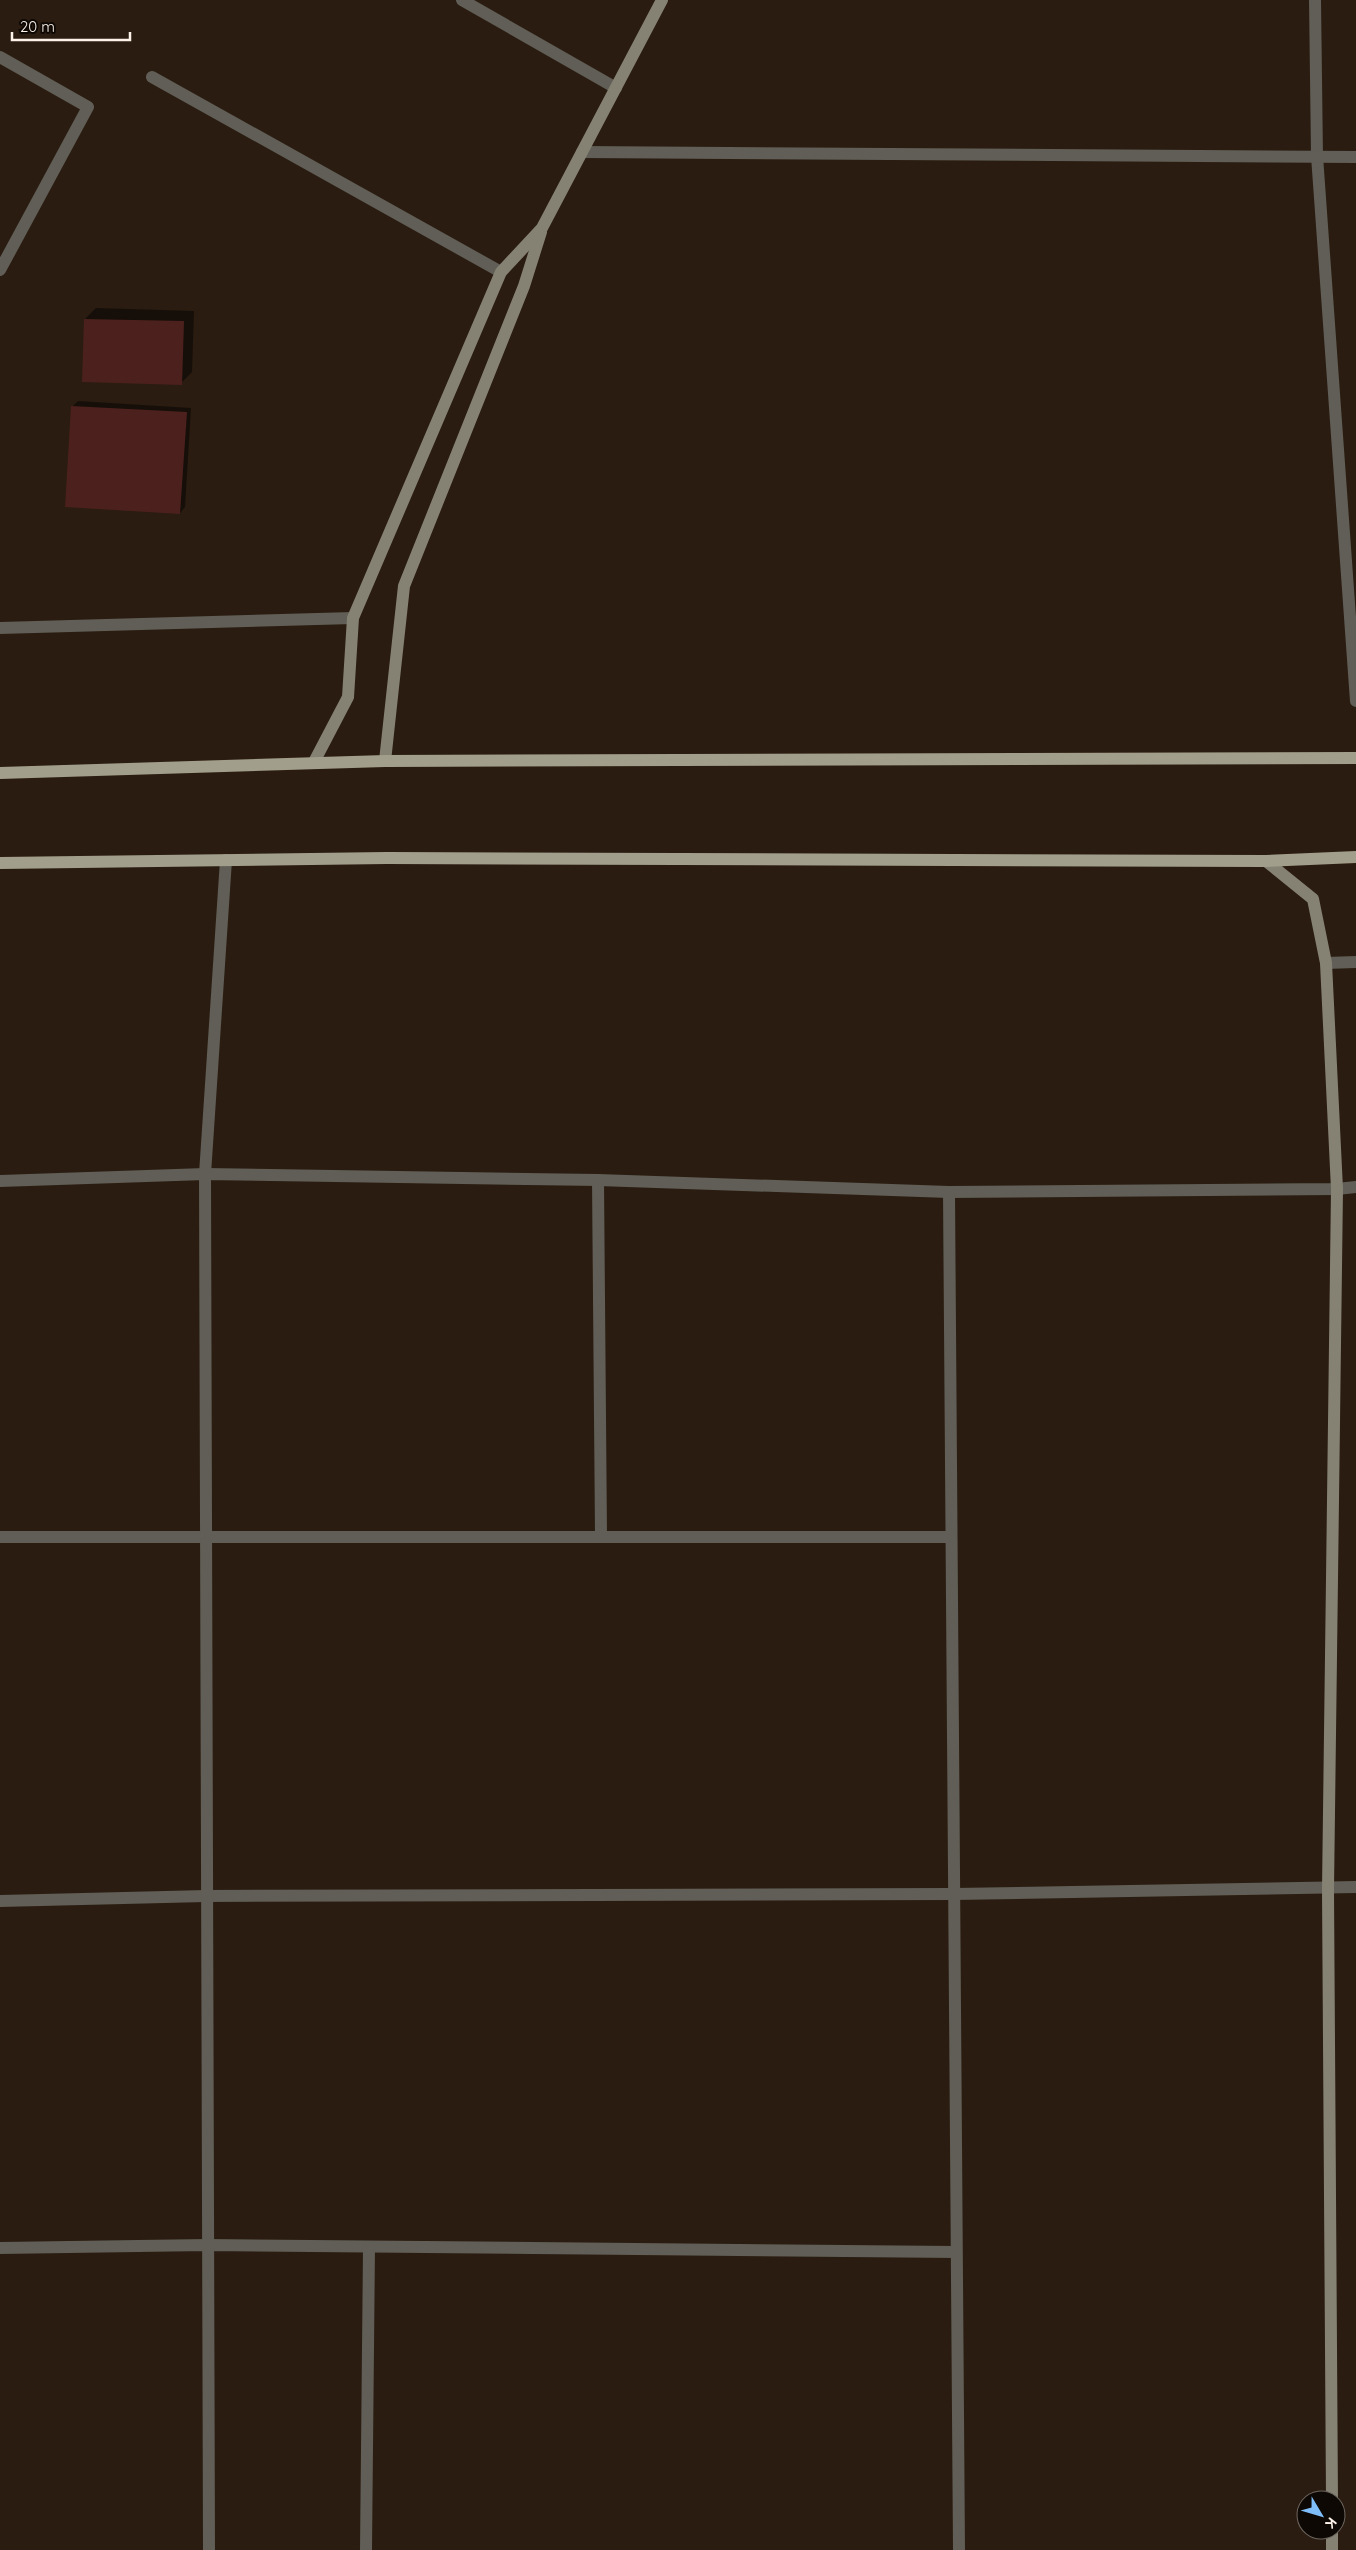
<svg xmlns="http://www.w3.org/2000/svg" width="1356" height="2550" font-family="Quicksand,sans-serif">
<style>
.shadow{fill:#0007}
.building{fill:#4c211d}
.lines{fill:none;stroke-linecap:round;stroke-linejoin:round}
.lane{stroke:#605e56;stroke-width:12}
.street{stroke:#605e56;stroke-width:12}
.secondary{stroke:#858274;stroke-width:12}
.primary{stroke:#a29e8c;stroke-width:12}
</style>
<rect width="100%" height="100%" fill="#2a1c10"/>
<!-- shadow -->
<g class="shadow">
<polygon points="96,308 194,311 192,372 181,383 85,319"/>
<polygon points="78,401 191,408 185,507 180,513 72,407"/>
</g>
<!-- building -->
<g class="building">
<polygon points="84,319 184,321 182,385 82,382"/>
<polygon points="71,406 187,412 180,514 65,507"/>
</g>
<g class="lines">
<!-- lane -->
<g class="lane">
<polyline points="462,0 616,88"/>
<polyline points="0,57 88,107 0,270"/>
<polyline points="152,77 501,272"/>
</g>
<!-- street -->
<g class="street">
<polyline points="1315,0 1317,156 1356,701"/>
<polyline points="582,152 1356,157"/>
<polyline points="0,628 353,618"/>
<polyline points="1326,963 1356,962"/>
<polyline points="598,1180 601,1536"/>
<polyline points="0,1181 205,1174 598,1180 949,1192 1337,1189 1356,1187"/>
<polyline points="949,1192 959,2550"/>
<polyline points="0,1537 951,1537"/>
<polyline points="0,1901 206,1896 954,1894 1356,1887"/>
<polyline points="0,2248 207,2245 956,2252"/>
<polyline points="209,2550 205,1174 226,860"/>
<polyline points="366,2550 369,2247"/>
</g>
<!-- secondary -->
<g class="secondary">
<polyline points="385,761 404,586 524,286 541,232"/>
<polyline points="314,762 348,697 353,618 501,272 542,228 662,0"/>
<polyline points="1266,861 1313,899 1326,963 1337,1189 1328,1890 1332,2500"/>
<polyline points="1332,2530 1332,2550"/>
</g>
<!-- primary -->
<g class="primary">
<polyline points="0,773 385,761 1356,758"/>
<polyline points="0,863 387,858 1266,861 1356,857"/>
</g>
</g>
<!-- north arrow -->
<g transform="translate(1321 2515) rotate(128)"><circle r="24" fill="#0e0804" stroke="#6d6660"/>
<path d="M0-4L9 19L0 12L-9 19Z" fill="#7fbdf9"/>
<text y="-8" font-size="14" font-weight="bold" text-anchor="middle" fill="#fcf2ea">K</text>
</g>
<!-- scale -->
<path d="M12 32v8h118v-8" fill="none" stroke="#fcf2ea" stroke-width="2.5"/>
<text x="20" y="32" font-size="15" fill="#fcf2ea" stroke="#0e0804" stroke-width="4" paint-order="stroke">20 m</text>
</svg>
